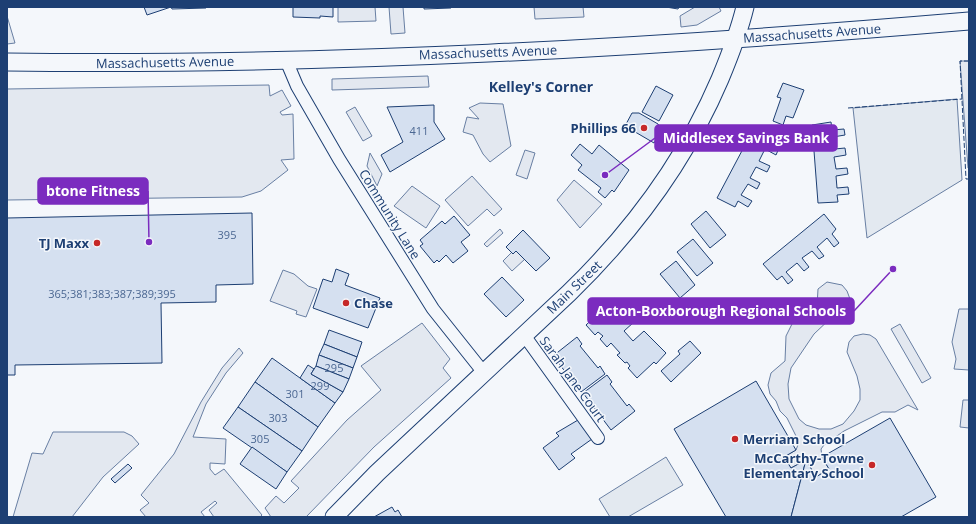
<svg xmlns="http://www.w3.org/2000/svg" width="976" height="524" font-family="'Open Sans',sans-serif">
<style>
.green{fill:#e3e9f0;stroke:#687fa3}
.parking{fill:#e3e8f0;stroke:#687fa3}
.building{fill:#d5e0f0;stroke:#1d3f73}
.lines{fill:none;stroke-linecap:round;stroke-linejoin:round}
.minor-casing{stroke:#1d3f73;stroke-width:14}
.secondary-casing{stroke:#1d3f73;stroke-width:19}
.minor{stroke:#f4f7fb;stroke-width:12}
.secondary{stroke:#f4f7fb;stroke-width:17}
.fence{stroke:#1d3f73;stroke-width:1;stroke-dasharray:5 2;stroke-linecap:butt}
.poi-dot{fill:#c62828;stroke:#f4f7fb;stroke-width:1.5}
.labels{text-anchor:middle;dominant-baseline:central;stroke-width:3;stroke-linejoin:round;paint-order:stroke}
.number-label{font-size:11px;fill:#4b6792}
.street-label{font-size:13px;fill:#1d3f73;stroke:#f4f7fb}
.poi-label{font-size:13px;font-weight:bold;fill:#1d3f73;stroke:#f4f7fb;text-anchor:end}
.neighbourhood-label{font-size:14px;font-weight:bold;fill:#1d3f73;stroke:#f4f7fb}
.leader{fill:none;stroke:#7b2cbf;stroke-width:1.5}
.callout-dot{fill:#7b2cbf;stroke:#f4f7fb;stroke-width:1.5}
.callout{fill:#7b2cbf;stroke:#7b2cbf;stroke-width:1.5}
.callout-label{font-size:14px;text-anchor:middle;font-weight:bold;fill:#fff}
</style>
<rect width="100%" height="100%" fill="#f4f7fb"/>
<!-- green -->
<g class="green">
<polygon points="7,16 15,43 7,44"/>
<polygon points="957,99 962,180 867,238 853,108"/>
<polygon points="666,457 683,485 628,517 610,517 599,499"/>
</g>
<!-- parking -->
<g class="parking">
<polygon points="338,7 375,7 376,21 338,22"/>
<polygon points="389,7 403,7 405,33 391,34"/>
<polygon points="534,7 583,7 584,17 535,19"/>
<polygon points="695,7 719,7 721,11 697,25 681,27 680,16"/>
<polygon points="960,61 969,61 969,168 968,168"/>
<polygon points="428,76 429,87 332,90 332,79"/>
<polygon points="269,85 270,96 282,90 291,106 280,112 282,115 293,114 294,159 281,160 288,170 261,191 242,197 7,200 7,89"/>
<polygon points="480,103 503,104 511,146 490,162 483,154 473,135 463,132 467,117 479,119 469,108"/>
<polygon points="355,107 372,136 363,141 346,112"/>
<polygon points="525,150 535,153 527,179 516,175"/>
<polygon points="370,153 382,174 377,186 367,166"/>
<polygon points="472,176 502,209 494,216 487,209 468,226 445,200"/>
<polygon points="574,180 602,204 580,228 557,200"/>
<polygon points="412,186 440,206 426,228 394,206"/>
<polygon points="500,229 503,233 487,247 484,244"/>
<polygon points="515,249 525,259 512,271 503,261"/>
<polygon points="283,270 294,274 308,286 317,289 306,317 296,314 297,311 270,301"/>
<polygon points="827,282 842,285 847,291 850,299 847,306 841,312 833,316 814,334 791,368 788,384 789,399 799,419 806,425 819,429 831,429 843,424 854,411 860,400 860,389 857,376 847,352 849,342 854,336 863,334 870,335 876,339 918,410 908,405 895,412 882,412 844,431 824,445 821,449 822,457 829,469 816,477 806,460 791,468 784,457 796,450 799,442 787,418 780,411 776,401 770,394 768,385 771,373 785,361 786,336 793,322 802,313 817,307 818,289"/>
<polygon points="959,309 969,309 969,370 954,369 956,359 952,342"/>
<polygon points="422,323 450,359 443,368 451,378 374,447 306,517 271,517 265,508 276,496 284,503 299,488 291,481 347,420 381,390 361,366"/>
<polygon points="900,324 931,378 922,383 891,329"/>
<polygon points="239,348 243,353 226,373 206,404 193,437 226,439 225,464 210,463 210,469 215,475 224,469 262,515 260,517 214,517 209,510 217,503 215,501 201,512 205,517 146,517 140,510 149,503 141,495 174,454 201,402 222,368"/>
<polygon points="963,400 969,400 969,428 960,427"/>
<polygon points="53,432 124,432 132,436 139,444 103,477 72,517 13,517 32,453 43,454"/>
</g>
<!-- building -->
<g class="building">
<polygon points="144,7 206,7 206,8 172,9 171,7 147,15"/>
<polygon points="293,7 333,7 333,17 320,16 320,18 293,17"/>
<polygon points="424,7 451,7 451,8 424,9"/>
<polygon points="666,7 679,7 678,9"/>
<polygon points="783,83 804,90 793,118 786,116 783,125 773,121 781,98 777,97"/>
<polygon points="656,86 673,95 659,121 642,112"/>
<polygon points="434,105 434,122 445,139 390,172 381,155 403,142 387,107"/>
<polygon points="632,113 639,113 658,124 662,130 654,143 625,126"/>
<polygon points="831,122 832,130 844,129 845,135 833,137 835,149 845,148 846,155 834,157 836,169 847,168 848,174 836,176 837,188 848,187 849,194 837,195 838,202 818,203 812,125"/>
<polygon points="754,128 771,138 769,143 779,148 776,155 765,149 759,161 770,166 767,172 756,167 750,178 760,183 757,189 748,184 741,195 752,201 748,207 738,201 735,207 717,198"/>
<polygon points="580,144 592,154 599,145 629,170 614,192 612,190 605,198 598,192 601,188 578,170 582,165 571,155"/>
<polygon points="706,211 726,235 710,248 691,224"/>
<polygon points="252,213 253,284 216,285 216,302 161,303 162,363 15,365 15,375 7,375 7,218"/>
<polygon points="824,214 836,229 832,234 839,243 834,247 827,238 817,247 824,256 819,259 812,251 802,258 809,267 804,271 797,263 786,272 793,280 788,284 782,276 777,280 763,264"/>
<polygon points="454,216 470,235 461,242 468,251 453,263 446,255 439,262 437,260 434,263 420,246 423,244 420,240 442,221 445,224"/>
<polygon points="523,230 550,258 536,271 516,251 513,254 506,247"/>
<polygon points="693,239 713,263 697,276 677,252"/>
<polygon points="676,261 695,285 680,298 660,274"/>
<polygon points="336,269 349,274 345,285 380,298 368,328 313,308 323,279 332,282"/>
<polygon points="502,277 524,300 506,317 484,294"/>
<polygon points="615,298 634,322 624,331 633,341 644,331 666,353 656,364 654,362 637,378 628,368 630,366 627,362 625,363 617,355 620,353 611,343 607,347 600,339 603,336 598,332 595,335 586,325"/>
<polygon points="329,330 362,342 357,357 324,344"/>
<polygon points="577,337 582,344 580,346 598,368 600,366 605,374 581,392 553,356"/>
<polygon points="690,341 701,353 671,382 661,371 680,354 678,351"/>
<polygon points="324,344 357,357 353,368 319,355"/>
<polygon points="319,355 353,368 349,379 316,366"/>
<polygon points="272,358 335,403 318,427 255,382"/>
<polygon points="308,365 314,369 311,374 343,392 335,403 300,378"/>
<polygon points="316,366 349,379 343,392 311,374"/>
<polygon points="607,375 612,382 610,384 627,406 629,404 635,411 611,430 583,393"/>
<polygon points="756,381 796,450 784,457 791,468 806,460 791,517 726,517 674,429"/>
<polygon points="255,382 318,427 302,451 238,407"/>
<polygon points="238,407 302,451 287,472 223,428"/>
<polygon points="890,418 936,497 901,517 791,517 806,460 816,477 829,469 822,457"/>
<polygon points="578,420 592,439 571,454 575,458 559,470 543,448 559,436 556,433"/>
<polygon points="252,447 287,472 276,489 240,464"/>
<polygon points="128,464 132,468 115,483 111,479"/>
<polygon points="392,507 395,512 398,510 402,517 374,517"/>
</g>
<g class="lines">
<defs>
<g id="minor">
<polyline points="286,60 297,86 339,159 433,309 484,373"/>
<polyline points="524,335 598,438"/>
</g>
<g id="secondary">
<path d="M7,62C328,66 649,48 969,21"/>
<path d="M334,517L377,473L569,293C633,231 685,161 720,79C730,55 739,32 745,7"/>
</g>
</defs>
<!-- minor casing -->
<use href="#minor" class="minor-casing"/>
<!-- secondary casing -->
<use href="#secondary" class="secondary-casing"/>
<!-- minor -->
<use href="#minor" class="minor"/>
<!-- secondary -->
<use href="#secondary" class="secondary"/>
<!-- fence -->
<g class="fence">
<polyline points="969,61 960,61 966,179 969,179"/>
<polyline points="848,108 962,99"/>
</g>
</g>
<!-- markers -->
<g class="poi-dot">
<circle cx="644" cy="128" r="4"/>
<circle cx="97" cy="243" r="4"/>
<circle cx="346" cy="303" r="4"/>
<circle cx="735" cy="439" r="4"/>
<circle cx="872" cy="465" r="4"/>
</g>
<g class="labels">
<!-- number labels -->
<g class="number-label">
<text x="419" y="130">411</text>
<text x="227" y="234">395</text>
<text x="112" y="293">365;381;383;387;389;395</text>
<text x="334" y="367">295</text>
<text x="320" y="385">299</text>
<text x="295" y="393">301</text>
<text x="278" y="417">303</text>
<text x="260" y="438">305</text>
</g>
<!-- street labels -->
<g class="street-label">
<text transform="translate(812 33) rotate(-4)">Massachusetts Avenue</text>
<text transform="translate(488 52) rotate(-2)">Massachusetts Avenue</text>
<text transform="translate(165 62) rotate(-1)">Massachusetts Avenue</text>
<text transform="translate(390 214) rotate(58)">Community Lane</text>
<text transform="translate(574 287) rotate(-44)">Main Street</text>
<text transform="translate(573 379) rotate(54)">Sarah Jane Court</text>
</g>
<!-- poi labels -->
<g class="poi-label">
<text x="636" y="128">Phillips 66</text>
<text x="89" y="243">TJ Maxx</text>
<text x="354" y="303" text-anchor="start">Chase</text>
<text x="743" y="439" text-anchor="start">Merriam School</text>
<text x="864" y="458">McCarthy-Towne<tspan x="864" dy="15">Elementary School</tspan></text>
</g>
<!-- neighbourhood labels -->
<g class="neighbourhood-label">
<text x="541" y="86">Kelley's Corner</text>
</g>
</g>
<!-- callouts -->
<path class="leader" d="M605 175L655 138M149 242L148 191M893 269L854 311"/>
<g class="callout-dot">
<circle cx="605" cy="175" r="4"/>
<circle cx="149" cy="242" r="4"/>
<circle cx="893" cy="269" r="4"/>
</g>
<g class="callout">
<rect x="655" y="125" width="182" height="26" rx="4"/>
<rect x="38" y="178" width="110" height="26" rx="4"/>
<rect x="588" y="298" width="266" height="26" rx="4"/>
</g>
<g class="callout-label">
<text x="746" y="143">Middlesex Savings Bank</text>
<text x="93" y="196">btone Fitness</text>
<text x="721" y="316">Acton-Boxborough Regional Schools</text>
</g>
<!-- border -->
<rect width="976" height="524" fill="none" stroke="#1d3f73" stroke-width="16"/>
</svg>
